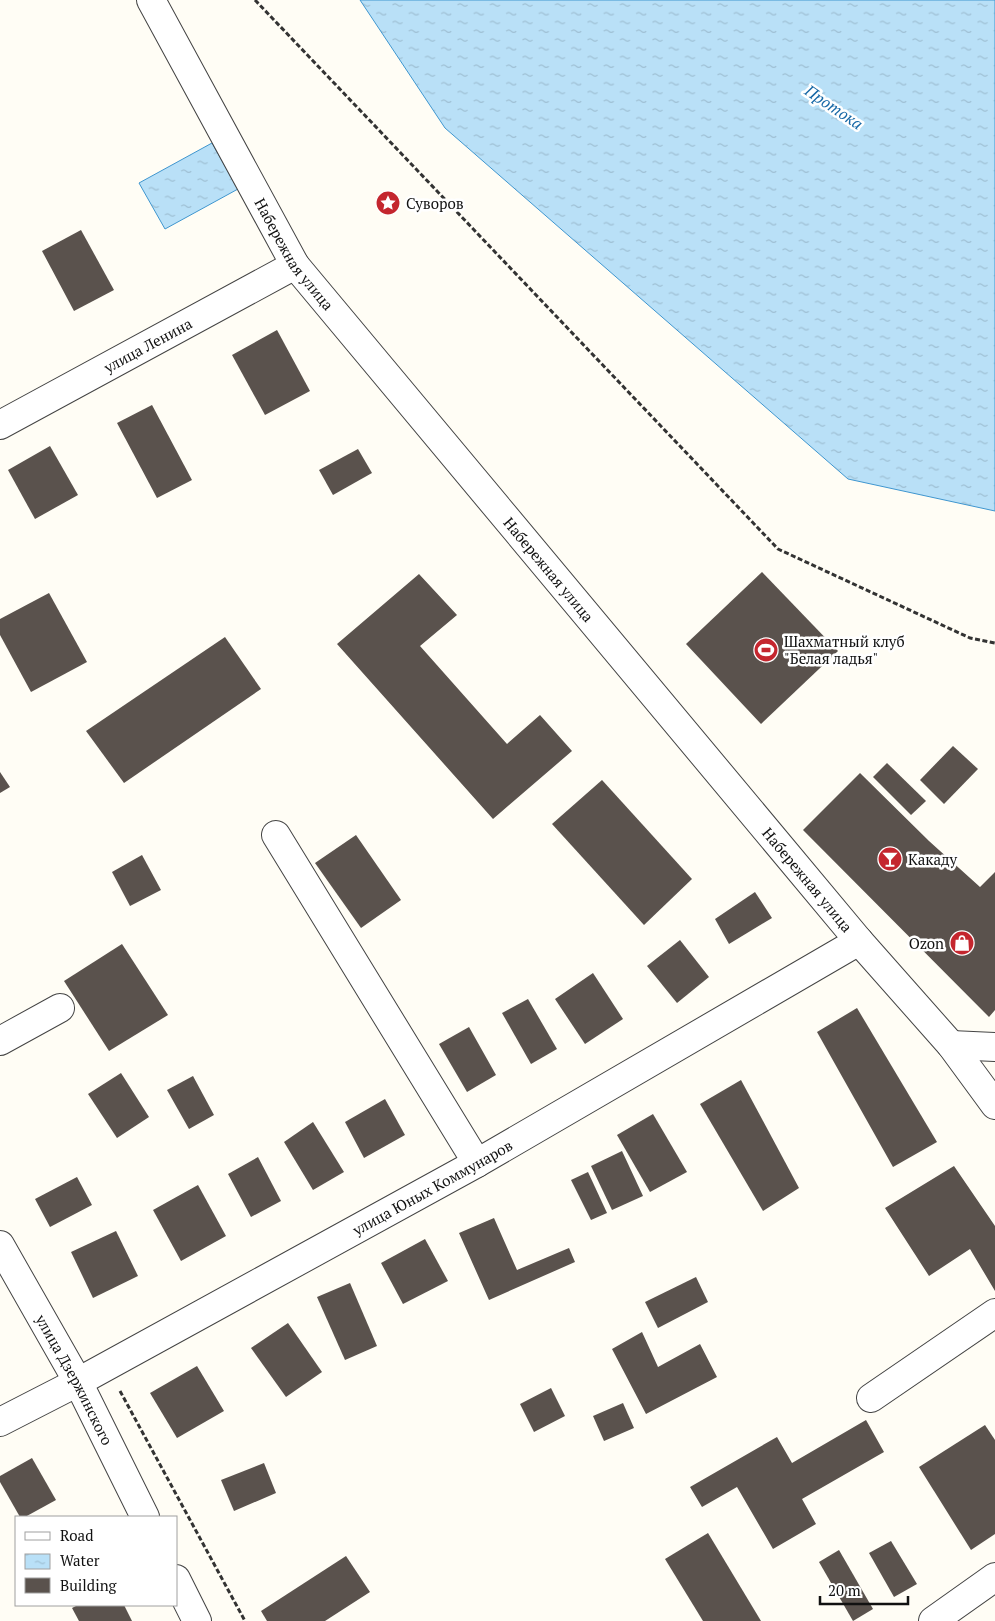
<svg xmlns="http://www.w3.org/2000/svg" width="995" height="1621" font-family="'PT Serif',serif">
<style>
.water{fill:url(#water-ripples);stroke:#3f96cf}
.building{fill:#5a524d}
.lines{fill:none;stroke-linecap:round;stroke-linejoin:round}
.minor-casing{stroke:#444;stroke-width:30}
.path{stroke:#333;stroke-width:3;stroke-dasharray:5 2.5;stroke-linecap:butt}
.minor{stroke:#fff;stroke-width:28}
.labels{text-anchor:middle;dominant-baseline:central;stroke-width:5;stroke-linejoin:round;paint-order:stroke}
.poi-label{font-size:15px;fill:#111;stroke:#fff;text-anchor:start}
.street-label{font-size:15px;fill:#111;stroke:#fff}
.water-label{font-size:16px;font-style:italic;fill:#1768a6;stroke:#fff}
</style>
<defs>
<pattern id="water-ripples" width="26" height="14" patternUnits="userSpaceOnUse" patternTransform="scale(1.25)"><rect width="26" height="14" fill="#b9e0f7"/><path d="M2 4q2-2 4 0t4 0M15 11q2-2 4 0t4 0" fill="none" stroke="#9ebfd3"/></pattern>
</defs>
<rect width="100%" height="100%" fill="#fffdf5"/>
<!-- water -->
<g class="water">
<polygon points="360,0 995,0 995,511 848,479 445,128"/>
<polygon points="212,143 238,189 165,229 139,183"/>
</g>
<!-- building -->
<g class="building">
<polygon points="81,230 114,290 74,311 42,251"/>
<polygon points="277,330 310,391 265,415 232,355"/>
<polygon points="152,405 192,480 157,498 117,423"/>
<polygon points="50,446 78,495 35,519 8,470"/>
<polygon points="358,449 372,473 333,495 319,470"/>
<polygon points="762,572 838,651 761,724 686,644"/>
<polygon points="419,574 457,615 420,646 507,744 540,715 572,751 493,819 337,644"/>
<polygon points="49,593 87,662 31,692 0,635 0,619"/>
<polygon points="225,637 261,689 124,783 86,731"/>
<polygon points="953,746 978,769 944,804 920,780"/>
<polygon points="887,763 926,801 911,815 873,777"/>
<polygon points="0,772 10,787 0,793"/>
<polygon points="860,773 929,841 980,887 995,872 995,1010 989,1017 803,830"/>
<polygon points="602,780 692,879 644,925 552,824"/>
<polygon points="356,835 401,900 361,928 315,863"/>
<polygon points="142,855 161,890 130,906 112,872"/>
<polygon points="755,892 772,918 729,944 715,919"/>
<polygon points="680,940 709,977 677,1003 647,966"/>
<polygon points="122,944 168,1015 109,1051 64,981"/>
<polygon points="593,973 623,1019 585,1044 555,999"/>
<polygon points="528,999 557,1049 531,1064 502,1013"/>
<polygon points="857,1008 937,1142 893,1167 817,1032"/>
<polygon points="469,1027 496,1075 467,1092 439,1044"/>
<polygon points="121,1073 149,1117 117,1138 88,1094"/>
<polygon points="193,1076 214,1115 189,1129 167,1090"/>
<polygon points="741,1080 799,1188 763,1211 700,1104"/>
<polygon points="385,1099 405,1135 364,1158 345,1122"/>
<polygon points="653,1114 687,1172 650,1192 617,1135"/>
<polygon points="313,1122 344,1172 313,1190 284,1142"/>
<polygon points="622,1151 643,1196 612,1210 591,1166"/>
<polygon points="258,1157 281,1201 251,1217 228,1174"/>
<polygon points="954,1166 995,1226 995,1291 970,1249 929,1276 885,1208"/>
<polygon points="588,1172 607,1213 591,1220 571,1180"/>
<polygon points="77,1177 92,1205 50,1227 35,1199"/>
<polygon points="198,1185 226,1236 181,1261 153,1210"/>
<polygon points="494,1218 517,1270 569,1248 575,1262 489,1300 459,1233"/>
<polygon points="116,1231 138,1276 93,1298 71,1252"/>
<polygon points="425,1239 448,1281 403,1304 381,1263"/>
<polygon points="696,1277 708,1302 658,1328 645,1302"/>
<polygon points="350,1283 377,1346 345,1360 317,1297"/>
<polygon points="288,1323 322,1372 286,1397 251,1348"/>
<polygon points="642,1332 658,1367 700,1344 717,1377 646,1414 612,1349"/>
<polygon points="197,1366 224,1411 177,1438 150,1393"/>
<polygon points="551,1388 565,1416 534,1432 520,1404"/>
<polygon points="623,1403 634,1428 604,1441 593,1416"/>
<polygon points="866,1420 884,1452 802,1499 816,1524 773,1549 737,1487 702,1507 690,1487 777,1437 792,1463"/>
<polygon points="985,1425 995,1440 995,1534 971,1550 919,1467"/>
<polygon points="32,1458 56,1500 25,1517 20,1517 0,1482 0,1476"/>
<polygon points="264,1463 276,1493 234,1511 221,1480"/>
<polygon points="708,1533 761,1621 703,1621 665,1559"/>
<polygon points="891,1541 917,1584 894,1597 869,1553"/>
<polygon points="839,1550 873,1609 853,1621 819,1562"/>
<polygon points="346,1556 370,1592 325,1621 267,1621 261,1611"/>
<polygon points="78,1605 124,1605 132,1621 79,1621 72,1608"/>
</g>
<g class="lines">
<defs>
<g id="minor">
<path id="s1" d="M151,0L295,265L859,941L951,1045L995,1105"/>
<path id="s2" d="M0,425L295,265"/>
<polyline points="276,835 477,1163"/>
<polyline points="0,1041 60,1008"/>
<polyline points="951,1045 995,1047"/>
<path id="s3" d="M0,1245L78,1382L145,1517"/>
<polyline points="871,1398 995,1313"/>
<path id="s4" d="M0,1422L78,1382L477,1163L859,941"/>
<polyline points="176,1579 197,1621"/>
<polyline points="933,1621 995,1577"/>
</g>
</defs>
<!-- minor casing -->
<use href="#minor" class="minor-casing"/>
<!-- path -->
<g class="path">
<polyline points="255,0 778,549 970,638 995,643"/>
<polyline points="120,1391 245,1621"/>
</g>
<!-- minor -->
<use href="#minor" class="minor"/>
</g>
<!-- icons -->
<defs>
<symbol id="sight-disc" viewBox="-11 -11 22 22"><circle r="9.5" fill="#c4262e" stroke="#fff"/><path d="M0-6L1.8-2.2L6-1.7L2.9 1.2L3.7 5.4L0 3.3L-3.7 5.4L-2.9 1.2L-6-1.7L-1.8-2.2Z" fill="#fff"/></symbol>
<symbol id="stadium-disc" viewBox="-11 -11 22 22"><circle r="9.5" fill="#c4262e" stroke="#fff"/><path d="M0-5a6.5 5 0 1 0 0 10a6.5 5 0 1 0 0-10ZM-3.5-1.8h7v3.6h-7Z" fill="#fff"/></symbol>
<symbol id="bar-disc" viewBox="-11 -11 22 22"><circle r="9.5" fill="#c4262e" stroke="#fff"/><path d="M-6-5H6L.8 .8V4.5H3.5V6h-7V4.5H-.8V.8Z" fill="#fff"/></symbol>
<symbol id="shop-disc" viewBox="-11 -11 22 22"><circle r="9.5" fill="#c4262e" stroke="#fff"/><path d="M-5-2.5h2.3a2.7 3.5 0 0 1 5.4 0H5L5.5 6h-11ZM-1.5-2.5h3a1.5 2.3 0 0 0-3 0Z" fill="#fff"/></symbol>
</defs>
<g fill-rule="evenodd">
<use href="#sight-disc" x="374" y="189" width="28" height="28"/>
<use href="#stadium-disc" x="752" y="636" width="28" height="28"/>
<use href="#bar-disc" x="876" y="845" width="28" height="28"/>
<use href="#shop-disc" x="948" y="929" width="28" height="28"/>
</g>
<g class="labels">
<!-- poi labels -->
<g class="poi-label">
<text x="406" y="203">Суворов</text>
<text x="784" y="641">Шахматный клуб<tspan x="784" dy="17">"Белая ладья"</tspan></text>
<text x="908" y="859">Какаду</text>
<text x="944" y="943" text-anchor="end">Ozon</text>
</g>
<!-- street labels -->
<g class="street-label">
<text stroke="none"><textPath href="#s1" startOffset="292">Набережная улица</textPath></text>
<text stroke="none"><textPath href="#s2" startOffset="168">улица Ленина</textPath></text>
<text stroke="none"><textPath href="#s1" startOffset="698">Набережная улица</textPath></text>
<text stroke="none"><textPath href="#s1" startOffset="1102">Набережная улица</textPath></text>
<text stroke="none"><textPath href="#s4" startOffset="492">улица Юных Коммунаров</textPath></text>
<text stroke="none"><textPath href="#s3" startOffset="154">улица Дзержинского</textPath></text>
</g>
<!-- water labels -->
<g class="water-label">
<text transform="translate(834 107) rotate(34)">Протока</text>
</g>
</g>
<!-- legend -->
<rect x="15" y="1516" width="162" height="90" fill="#ffffff" stroke="#a0a0a0"/>
<rect x="25" y="1532" width="25" height="8" fill="#ffffff" stroke="#a0a0a0"/>
<text x="60" y="1541" font-size="15" fill="#111111">Road</text>
<rect x="25" y="1554" width="25" height="15" fill="url(#water-ripples)" stroke="#a0a0a0"/>
<text x="60" y="1566" font-size="15" fill="#111111">Water</text>
<rect x="25" y="1578" width="25" height="15" fill="#5a524d" stroke="#a0a0a0"/>
<text x="60" y="1591" font-size="15" fill="#111111">Building</text>
<!-- scale -->
<path d="M820 1596v8h88v-8" fill="none" stroke="#111111" stroke-width="2.5"/>
<text x="828" y="1596" font-size="15" fill="#111111" stroke="#ffffff" stroke-width="4" paint-order="stroke">20 m</text>
</svg>
